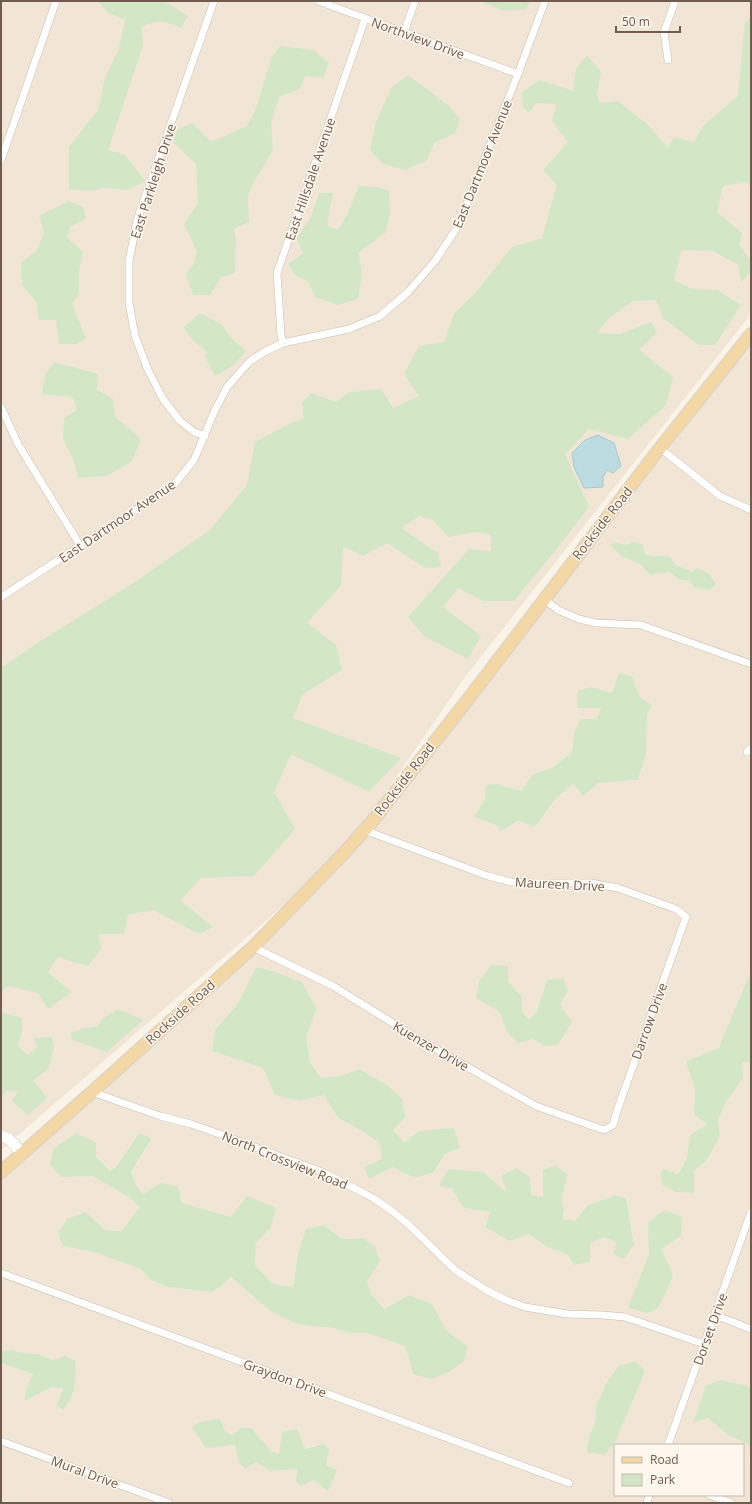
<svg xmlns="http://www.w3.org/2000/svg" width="752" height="1504" font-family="'Open Sans',sans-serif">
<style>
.residential{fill:#f1e5d6;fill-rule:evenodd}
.green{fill:#d3e7c6}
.water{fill:#bddce2;stroke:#a4cbd3}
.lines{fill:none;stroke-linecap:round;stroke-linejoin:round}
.street-casing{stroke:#cbbbae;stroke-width:8}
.secondary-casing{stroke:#cfbdaf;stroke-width:12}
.primary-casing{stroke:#d7d1cd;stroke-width:14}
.street{stroke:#fff;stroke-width:7}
.secondary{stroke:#fff;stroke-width:11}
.primary{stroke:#f3d7a5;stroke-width:12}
.labels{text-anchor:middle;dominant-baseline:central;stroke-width:3;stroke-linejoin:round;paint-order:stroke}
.street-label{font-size:13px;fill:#715b4e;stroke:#fdf7ed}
</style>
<rect width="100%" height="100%" fill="#faf3e7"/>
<!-- residential -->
<g class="residential">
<polygon points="1,1 751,1 751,314 465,677 344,853 1,1150"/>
<path d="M751,343V971L742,995L727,1026L719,1048L686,1061L695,1090L694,1115L707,1124L690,1135L687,1158L677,1174L663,1185L694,1171L707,1160L720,1136L718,1119L728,1099L742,1062H751V1387L722,1380L706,1385L693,1423L708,1418L728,1435L751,1446L749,1462L751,1463V1503H1V1363L33,1374L26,1390L24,1400L52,1387L63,1389L73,1395L54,1360L38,1354L22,1353L11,1350L1,1351V1179L250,955L456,724ZM613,542L627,545L645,554L655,556H669L676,565L692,573L697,568L710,590L695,588L689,581L679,580L670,572L650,575L640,564L623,557ZM632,676L640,697L652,705L647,715L646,754L638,780L574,784L556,798L535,827L518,821L500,832L498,826L474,817L485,799L498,784L521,791L533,774L552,768L572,752L574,733L598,719L601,707L592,687L612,693ZM256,967L273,971L302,982L317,1009L306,1037L310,1062L321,1078L341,1076L359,1069L393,1130L404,1142L419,1131L460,1148L445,1154L433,1173L414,1178L392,1167L382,1159L379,1143L362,1131L338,1118L324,1095L301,1101L263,1068L212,1051L215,1030L239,1002ZM547,980L568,991L560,1005L544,1046L533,1039L518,1043L507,1032L499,1011L508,981L522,997V1011L529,1020L537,1011ZM76,1133L96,1142V1157L110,1171L116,1167L139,1133L152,1139L131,1172L136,1185L143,1194L151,1189L182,1203L270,1229L256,1241L255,1265L273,1284L293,1287L298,1254L324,1225L342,1239L363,1238L367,1281L372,1295L384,1309L409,1295L432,1304L446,1330L468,1347L413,1374L405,1346L367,1333H348L330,1327H320L270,1311L231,1277L220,1287L211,1292L168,1287L151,1280L140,1269L94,1252L63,1246L86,1212L105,1230L121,1231L140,1207L127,1196L92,1176L54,1148ZM543,1170L564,1172L568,1176L561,1199L564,1208L563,1219L575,1221L588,1205L616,1195L626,1198L634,1244L616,1242L603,1237L568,1255L547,1247L528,1234L510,1241L485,1226L490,1212L464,1207L452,1189L543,1197ZM681,1236L662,1249L668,1261L648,1313L629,1308L649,1254ZM625,1416L616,1440L589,1437L596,1420ZM220,1419L225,1431L232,1435L241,1428H251L271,1452L279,1454L323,1444L328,1491L299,1469L270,1471L256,1462H239L235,1445L223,1446ZM615,1445H743V1495H615Z"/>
</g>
<!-- green -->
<g class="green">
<path d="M97,1H159L169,4L188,16L181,28C164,21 159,19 141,27L143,45L108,150L125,155L145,181L128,190L105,188L88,191L69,189V147L98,110L105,78L119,49L125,20L109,13Z"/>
<polygon points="480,1 530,1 526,9 504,11"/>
<polygon points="751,17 751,187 746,182 723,186 717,212 742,233 739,244 751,261 750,273 741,282 738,265 713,251 681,250 674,280 692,289 717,290 741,305 715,345 699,345 663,318 656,300 633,301 610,317 597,333 620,334 651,322 657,332 639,350 673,377 666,405 628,439 589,429 565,454 589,507 558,547 514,601 483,601 458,588 443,607 481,636 468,659 424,636 408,617 469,549 491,551 491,535 477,532 448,537 433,520 420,516 401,528 438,553 441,567 425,568 387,543 363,556 343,546 341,585 307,623 336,645 342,670 303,694 293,718 401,758 369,792 291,754 274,792 295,829 254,876 201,878 180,900 213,927 199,934 154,910 128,915 124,934 98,934 102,948 88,966 58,957 48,972 71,992 48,1009 38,993 8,986 1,993 1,668 39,642 132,584 211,529 247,485 255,442 287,425 304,418 302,403 311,393 336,402 349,392 381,389 393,408 419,396 404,374 419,346 444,342 454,314 477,291 512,247 542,238 557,185 543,170 568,142 552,121 557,104 536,103 529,113 523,107 522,92 540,80 573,91 576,69 587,55 601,72 597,95 600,103 618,101 647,124 668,148 674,137 694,142 703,126 738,96 745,22"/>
<polygon points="280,46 314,50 329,63 323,78 305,76 300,89 279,97 271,122 273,150 255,180 248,196 249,222 234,229 236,240 235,273 221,277 210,295 193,295 186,273 193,265 197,251 184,224 198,203 196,164 173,142 177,130 192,123 211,142 247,126 255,111 272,57"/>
<polygon points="408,75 450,107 460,120 455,133 434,143 427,160 406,170 383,164 370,150 376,122 391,88"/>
<polygon points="359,186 376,187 389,191 390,214 385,233 358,253 362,273 358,299 338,305 315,297 308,281 296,276 288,264 303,254 297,238 311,217 319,193 333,193 327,225 338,230 348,213"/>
<polygon points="69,201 83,207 86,218 70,227 67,238 83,252 79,271 79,292 72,304 86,338 76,344 59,344 56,320 39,320 37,303 22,285 21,263 37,250 44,232 39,216"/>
<polygon points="200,313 221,324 233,340 246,351 234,365 215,376 205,357 207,352 195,342 183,328"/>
<polygon points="54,362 98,374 97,390 113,399 115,417 131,430 141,440 131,462 106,476 78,478 74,461 63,439 64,418 77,410 73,397 42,394 45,375"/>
<polygon points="613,542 627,545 633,542 642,544 645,554 655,556 669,556 676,565 692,572 697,568 708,573 716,584 710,590 695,588 689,581 679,580 670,572 650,575 640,564 623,557 610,545"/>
<polygon points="619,673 632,676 640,697 652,705 647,715 646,754 638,780 598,783 583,796 574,784 556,798 535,827 518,821 499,832 498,826 474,817 485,799 486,785 498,784 521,791 533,774 552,768 572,752 574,733 581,719 597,719 601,708 577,708 578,691 592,687 612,693"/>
<polygon points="491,965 508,966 508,981 522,997 522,1011 529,1020 537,1011 547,980 563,978 568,991 560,1005 572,1022 558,1045 544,1046 533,1039 518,1043 507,1032 499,1011 476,998 479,982"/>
<polygon points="256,967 273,971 302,982 317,1009 306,1037 310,1062 321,1078 341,1076 359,1069 387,1085 402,1099 405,1117 393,1130 404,1142 419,1131 454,1128 460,1148 445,1154 433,1173 414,1178 392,1167 369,1179 364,1167 382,1159 379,1143 362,1131 338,1118 324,1095 301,1101 275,1095 263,1068 212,1051 215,1030 239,1002"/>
<path d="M751,971V1062H742L743,1078L728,1099L718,1119L720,1136L707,1160L694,1171V1193L676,1192L663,1185L660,1177L663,1169L678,1174L687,1158L690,1135L707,1124L694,1115L695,1090L686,1061L719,1048C728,1022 741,997 751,971Z"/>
<polygon points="118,1009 143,1020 107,1052 72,1040 71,1032 85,1028 98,1026 103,1018"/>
<polygon points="1,1012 22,1018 22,1032 18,1046 27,1055 38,1047 33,1038 52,1037 54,1047 49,1068 33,1080 47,1098 28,1115 12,1101 18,1091 6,1091 1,1099"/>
<polygon points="76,1133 96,1142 96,1157 110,1171 116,1167 139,1133 152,1138 131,1172 136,1185 143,1194 161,1183 177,1186 182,1203 231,1217 247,1196 276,1208 270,1229 256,1242 255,1265 273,1284 293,1287 298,1254 306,1229 324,1225 342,1239 363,1238 375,1247 380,1261 367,1281 372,1295 384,1309 409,1295 432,1304 446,1330 468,1347 464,1361 449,1372 431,1379 413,1374 405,1346 367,1333 348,1333 330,1327 320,1327 297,1324 270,1311 231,1277 220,1287 211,1292 168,1287 151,1280 140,1269 94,1252 63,1246 58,1234 67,1219 86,1212 105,1230 121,1231 140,1207 127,1196 92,1176 61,1177 50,1165 54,1148"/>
<polygon points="556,1165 568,1175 561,1199 564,1208 563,1219 575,1221 588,1205 616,1195 626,1198 634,1244 624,1259 614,1254 616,1242 603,1237 590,1244 590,1262 574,1265 568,1255 547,1247 528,1234 510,1241 485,1227 490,1212 464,1208 452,1189 439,1185 449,1169 483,1172 507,1193 501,1176 517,1168 530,1178 531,1195 543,1197 543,1170"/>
<polygon points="665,1210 682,1217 681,1236 662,1249 673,1275 668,1288 657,1309 648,1313 628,1308 649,1254 648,1222"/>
<path d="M11,1350L22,1353L38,1354L54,1360L65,1356L75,1361C77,1383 76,1392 63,1410L57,1405L63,1389L52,1387L24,1401L26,1390L33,1374L1,1363V1351Z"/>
<polygon points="635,1361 645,1371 616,1440 605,1455 587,1452 589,1437 596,1420 596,1406 607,1382 619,1366"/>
<polygon points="722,1380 751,1387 751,1446 728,1435 708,1418 693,1423 706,1385"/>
<polygon points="220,1419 225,1431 232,1435 241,1428 251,1428 271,1451 279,1454 282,1432 297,1429 305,1449 323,1444 329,1449 326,1466 337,1470 328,1491 313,1480 301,1486 296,1481 298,1469 270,1471 256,1462 245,1469 239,1462 235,1445 206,1448 192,1427 200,1422"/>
</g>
<!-- water -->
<polygon class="water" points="598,435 614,443 621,466 613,473 607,470 603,477 603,487 584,488 574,467 572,453 585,440"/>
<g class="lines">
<defs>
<g id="street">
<polyline points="318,1 518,74"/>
<polyline points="404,32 415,1"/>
<polyline points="668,60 664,32 675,1"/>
<polyline points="1,160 56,1"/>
<polyline points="283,343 281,335 277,273 365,19"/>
<polyline points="1,407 18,444 81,547"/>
<polyline points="205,436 194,432 180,421 163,399 148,370 135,336 129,303 129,261 137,220 214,1"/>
<polyline points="660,448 720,496 751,510"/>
<polyline points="1,597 173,486 194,460 215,410 227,387 250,361 266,351 283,343 349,329 380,316 408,292 435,261 458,226 518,74 545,1"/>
<polyline points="544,599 558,610 579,619 596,623 641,625 751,664"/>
<polyline points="747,752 751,748"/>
<polyline points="253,947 333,986 420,1040 536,1106 604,1130 613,1125 617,1111 686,917 676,909 618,888 591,883 533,883 511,882 488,876 364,830"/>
<polyline points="92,1092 160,1116 191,1124 228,1137 322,1172 354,1188 373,1198 392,1211 408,1224 455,1270 486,1290 506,1300 525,1307 567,1314 602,1315 625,1317 704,1344"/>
<polyline points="1,1273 569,1483"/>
<polyline points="715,1315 751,1329"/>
<polyline points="1,1441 169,1503"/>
<polyline points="668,1445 751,1212"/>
<polyline points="709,1495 732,1503"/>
<polyline points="647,1503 649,1495"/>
</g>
<polyline id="secondary" points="1,1136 9,1139 22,1153"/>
<polyline id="primary" points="1,1172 92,1092 253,947 344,853 370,824 469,698 660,448 751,334"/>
</defs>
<!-- street casing -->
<use href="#street" class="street-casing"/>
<!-- secondary casing -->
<use href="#secondary" class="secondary-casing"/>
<!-- primary casing -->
<use href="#primary" class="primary-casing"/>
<!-- street -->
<use href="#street" class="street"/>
<!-- secondary -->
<use href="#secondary" class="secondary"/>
<!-- primary -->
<use href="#primary" class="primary"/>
</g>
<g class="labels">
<!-- street labels -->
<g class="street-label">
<text transform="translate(418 38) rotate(20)">Northview Drive</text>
<text transform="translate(482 164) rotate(-68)">East Dartmoor Avenue</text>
<text transform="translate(310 179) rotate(-71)">East Hillsdale Avenue</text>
<text transform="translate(153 181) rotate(-72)">East Parkleigh Drive</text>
<text transform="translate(117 521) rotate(-34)">East Dartmoor Avenue</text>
<text transform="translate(602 523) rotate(-52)">Rockside Road</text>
<text transform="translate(404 779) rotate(-52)">Rockside Road</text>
<text transform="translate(560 884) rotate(3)">Maureen Drive</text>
<text transform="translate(180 1012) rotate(-42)">Rockside Road</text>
<text transform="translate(649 1021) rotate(-70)">Darrow Drive</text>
<text transform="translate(431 1046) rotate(30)">Kuenzer Drive</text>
<text transform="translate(285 1160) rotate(22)">North Crossview Road</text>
<text transform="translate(710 1329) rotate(-70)">Dorset Drive</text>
<text transform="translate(285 1378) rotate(20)">Graydon Drive</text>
<text transform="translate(85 1472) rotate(20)">Mural Drive</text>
</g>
</g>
<!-- border -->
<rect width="752" height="1504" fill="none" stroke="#715b4e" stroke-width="4"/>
<!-- legend -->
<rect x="614" y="1444" width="130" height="52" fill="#fdf7ed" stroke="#c5b9ad"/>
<rect x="622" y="1457" width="20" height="6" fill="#f3d7a5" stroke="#c5b9ad"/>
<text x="650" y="1464" font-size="12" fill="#715b4e">Road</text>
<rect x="622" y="1474" width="20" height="12" fill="#d3e7c6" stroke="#c5b9ad"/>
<text x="650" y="1484" font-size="12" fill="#715b4e">Park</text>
<!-- scale -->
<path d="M616 26v6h64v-6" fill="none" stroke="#715b4e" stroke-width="2"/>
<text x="622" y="26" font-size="12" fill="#715b4e" stroke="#fdf7ed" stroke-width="3" paint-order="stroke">50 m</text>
</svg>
